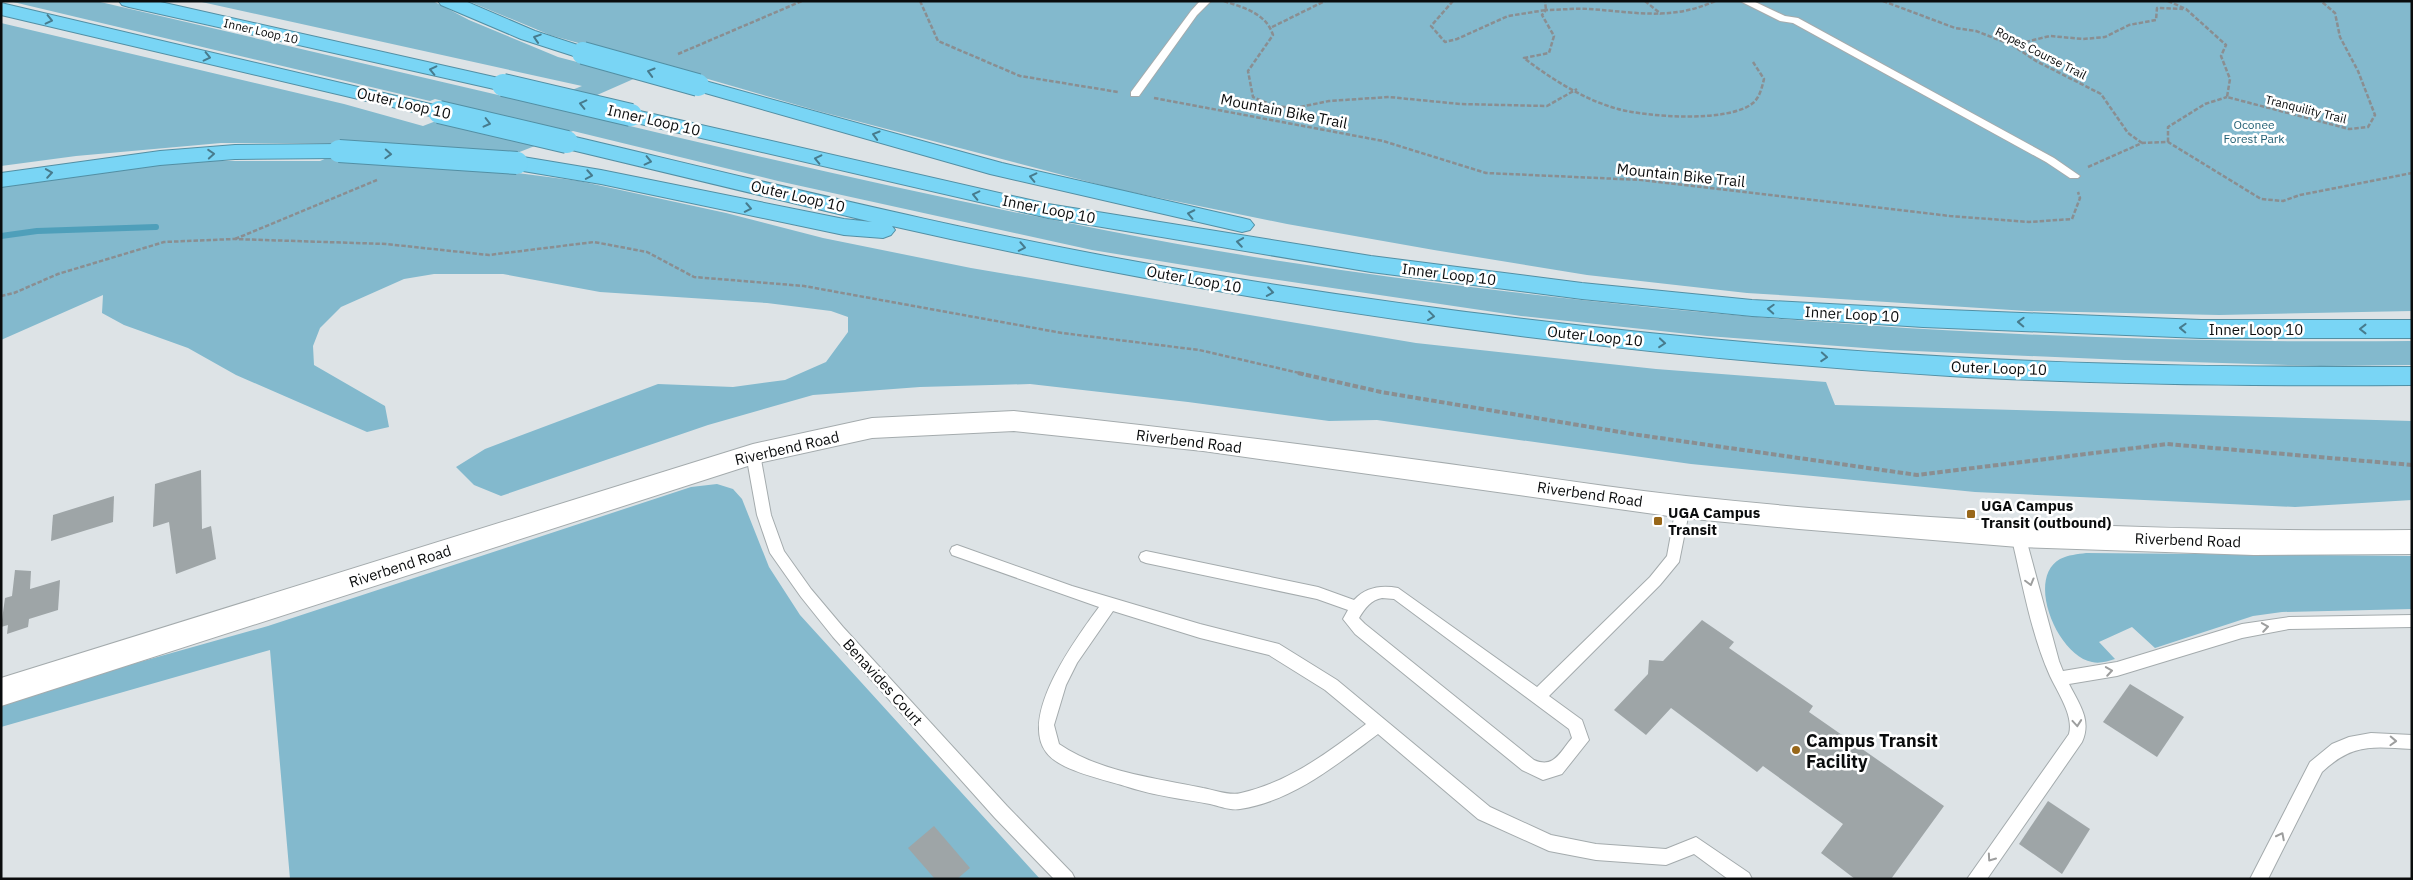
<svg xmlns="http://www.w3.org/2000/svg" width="2413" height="880" font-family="'IBM Plex Sans',sans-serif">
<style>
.green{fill:#83b9cd}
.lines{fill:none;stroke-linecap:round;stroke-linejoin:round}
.stream{stroke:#4f9fba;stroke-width:6}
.building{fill:#9ea5a7}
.service-casing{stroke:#a4abad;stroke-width:2}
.tertiary-casing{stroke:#a4abad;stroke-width:2}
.motorway-casing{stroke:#528fa4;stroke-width:2}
.path-far1{stroke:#8a8e91;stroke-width:2.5;stroke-dasharray:4.5 2;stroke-linecap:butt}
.path{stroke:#8a8e91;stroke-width:4;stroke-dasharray:5.5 2.5;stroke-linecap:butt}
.service{fill:#fff;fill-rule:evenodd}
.tertiary{fill:#fff;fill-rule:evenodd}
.motorway{fill:#79d5f5;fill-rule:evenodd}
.motorway-bridge-casing{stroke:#528fa4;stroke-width:24;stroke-linecap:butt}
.motorway-bridge{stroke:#79d5f5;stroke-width:22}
.oneway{stroke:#477b8d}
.oneway2{stroke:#9d9e9e}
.poi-dot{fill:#986719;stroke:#fff;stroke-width:2}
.labels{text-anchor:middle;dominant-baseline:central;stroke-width:5;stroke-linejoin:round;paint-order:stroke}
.far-street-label{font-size:12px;fill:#0a0c0d;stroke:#fff}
.far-park-label{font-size:12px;fill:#1e5d72;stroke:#fff}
.street-label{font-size:15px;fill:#0a0c0d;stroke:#fff}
.poi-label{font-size:15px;font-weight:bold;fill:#0a0c0d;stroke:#fff;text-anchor:start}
.near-poi-label{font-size:18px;font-weight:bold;fill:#0a0c0d;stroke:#fff;text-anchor:start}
</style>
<rect width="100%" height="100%" fill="#dde3e6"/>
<!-- green -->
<g class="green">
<path d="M9,1H96L537,104L582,86L197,1H433L469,20L558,57L615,72L639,60L550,35L468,1H2412V311L2219,315L2027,311L1747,293L1587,275L1434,250L1287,224L1116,189L818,111L663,66L563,110C742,153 922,195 1104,230C1239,257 1376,276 1512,292C1811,328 2111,344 2412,341V365L2321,366L2124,360L1891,350L1707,336L1521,316L1251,276L1092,250L778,181L573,131L479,168L579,181L726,213L823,238L971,268L1416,343L1656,369L1826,382L1835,405L2412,421V500L2295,507L1975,492L1691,464L1377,420L1329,421L1188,402L1030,384L920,387L813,395L708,425L501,496L474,485L456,467L485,449L658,384L733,387L785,380L826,362L848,332V317L831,311L767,303L600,292L503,274H434L404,279L341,307L320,328L313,346L314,365L385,406L389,427L367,432L236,375L188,348L124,325L102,313L103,295L1,340V183L155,164L212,161H320L362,143H221L76,156L1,166V23L344,104L423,126L470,108L435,99L430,101Z"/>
<polygon points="717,484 733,489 742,499 769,567 800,615 1040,879 290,879 270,650 1,727 1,701 268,626 691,487"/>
<path d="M2086,553L2412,556V609L2282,612L2253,616L2155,648L2132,627L2099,642L2115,659C2108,661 2100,664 2092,662C2058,656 2025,579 2060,559C2068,555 2078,554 2086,553Z"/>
</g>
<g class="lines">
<!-- stream -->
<polyline class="stream" points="1,236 37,231 156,227"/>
</g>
<!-- building -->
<g class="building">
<polygon points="201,470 202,529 211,526 216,559 176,574 169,522 153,527 155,484"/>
<polygon points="114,496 113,522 51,541 53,515"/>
<polygon points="15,570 31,571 30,589 60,580 58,610 29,619 28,627 7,634 8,625 1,627 5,598 12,596"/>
<polygon points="1702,620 1734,642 1729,648 1813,706 1809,712 1944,806 1891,879 1855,879 1821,853 1843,824 1763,766 1757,772 1671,708 1646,735 1614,710 1648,674 1649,660 1663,661"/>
<polygon points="2130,684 2184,717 2157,757 2103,722"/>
<polygon points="2048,801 2090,829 2062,874 2019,844"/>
<polygon points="934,826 970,868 957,879 935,879 908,848"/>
</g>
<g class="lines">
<defs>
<g id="service">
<polygon points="1200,1 1211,1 1197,15 1139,96 1131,96 1131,92 1191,11"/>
<polygon points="1740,1 1753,1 1785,16 1798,18 2054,158 2080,176 2078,178 2070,178 2046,162 1793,23 1780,21"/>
<polygon points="753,449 758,450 760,454 771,515 784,551 811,589 843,627 1007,806 1072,873 1075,879 1054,879 995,818 833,637 801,597 770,553 757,515 746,454 748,450"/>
<path d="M1683,501L1688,503L1690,507L1679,562L1660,585L1549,696L1582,720L1589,740L1562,774L1543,780L1522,770L1355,634L1343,619L1348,610L1317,599L1146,563L1141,561L1139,557L1141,553L1146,551L1318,587L1354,600C1366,587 1381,585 1398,588L1537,687L1650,577L1667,556L1676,507L1678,503ZM1382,598L1394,599L1569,729L1572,738C1560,752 1554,769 1534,760L1365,624L1359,618C1365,608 1371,600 1382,598Z"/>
<path d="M2018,529L2023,531L2025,535L2059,661L2063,671L2117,662L2242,624L2289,617L2412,615V627L2289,629L2242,638L2117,676L2069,684C2079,704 2092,720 2082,742L1987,879H1967L2069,734C2074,716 2058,693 2050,676C2031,634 2022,581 2011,535L2013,531Z"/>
<path d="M957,545L1072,586L1200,624L1279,644L1337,680L1490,807L1551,835L1596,844L1666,849L1696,837L1749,873L1752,879H1728L1694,854L1666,865L1596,860L1549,851L1478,819L1378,734C1336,765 1293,801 1240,809C1231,811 1219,806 1210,804C1183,799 1155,796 1128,787C1107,780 1059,771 1046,752C1019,715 1077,637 1099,607L952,555L950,551L952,547ZM1113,611L1200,638L1269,655L1325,690L1366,724C1327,753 1289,782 1241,793C1230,796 1214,790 1203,788C1155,778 1100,772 1059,744L1054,725L1066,685L1077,663Z"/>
<path d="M2371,733L2412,735V749C2372,747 2353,743 2322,772L2268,879H2250L2310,762L2332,744L2349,737Z"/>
</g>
<path id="tertiary" d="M1014,411C1155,426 1294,443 1434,462C1518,473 1602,487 1686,496C1927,522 2169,532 2412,530V554L2254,555L2018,547L1799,529L1683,518L1203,451L1014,431L872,438L754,464L1,706V678L753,444L872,418Z"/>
<g id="motorway">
<polygon points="119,1 156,1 503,79 510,81 513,85 510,89 503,91 129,7 122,5"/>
<polygon points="438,1 465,1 535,31 590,49 593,53 590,57 583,59 521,39 441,5"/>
<polygon points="1,3 439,106 447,107 450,112 447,117 439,118 1,15"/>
<polygon points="698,79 1002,163 1242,218 1250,220 1254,225 1250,230 1242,232 990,174 691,89 688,85 691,81"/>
<polygon points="631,109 1048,204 1371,256 1582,283 1752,300 1923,309 2201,320 2412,320 2412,338 2201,338 1923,327 1752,316 1582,299 1371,272 1048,218 623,120 620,115 623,110"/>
<path d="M567,135C774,184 980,236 1190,271C1442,313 1697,343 1953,357C2106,366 2259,367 2412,367V385C2258,386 2104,385 1950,376C1594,354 1240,305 892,226L895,230L891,235L883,238L844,235L601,184L517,170L509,168L506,163L509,158L517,156L601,170L844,219L872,222L559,147L556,142L559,137Z"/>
<polygon points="339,144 347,146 350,151 347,156 339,158 235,159 160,165 1,187 1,173 160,151 235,145"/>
</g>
</defs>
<!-- service casing -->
<use href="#service" class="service-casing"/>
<!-- tertiary casing -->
<use href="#tertiary" class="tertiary-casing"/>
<!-- motorway casing -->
<use href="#motorway" class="motorway-casing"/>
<!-- path-far1 -->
<g class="path-far1">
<polyline points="920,1 938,41 1020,76 1118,92"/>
<path d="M1224,1C1244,8 1266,13 1273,35L1248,71L1253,97L1274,106L1295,108L1329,101L1389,97L1460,104L1547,106L1577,89"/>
<polyline points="1453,1 1431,26 1445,42 1457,39 1508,16 1546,10 1545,1"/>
<polyline points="1645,1 1661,14"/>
<path d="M1715,1C1671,21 1635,12 1589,9C1575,8 1560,10 1546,10L1542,15L1554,36L1549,53L1524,58C1551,79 1585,100 1618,109C1647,117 1729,123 1753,103C1760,97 1762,87 1764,79L1753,62"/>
<polyline points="1883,1 1955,28 1976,31 2012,45 2036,61 2101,94 2128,133 2142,143"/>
<polyline points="2168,1 2186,9 2226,45 2221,56 2230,79 2227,97 2349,129 2368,127 2375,115 2358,71 2340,37 2335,13 2321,1"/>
<polyline points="1272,27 1325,1"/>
<polyline points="2013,45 2050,36 2083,39 2105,37 2129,25 2156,20 2157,8 2183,9"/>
<polyline points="678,54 802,1"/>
<polyline points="1154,98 1383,141 1486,173 1642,180 1950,216 2029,222 2072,219 2080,198 2078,192"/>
<polyline points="2168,142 2168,127 2205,104 2227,97"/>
<polyline points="2088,167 2142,143 2168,142 2261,199 2283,201 2300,195 2412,173"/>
<polyline points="235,239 377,180"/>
<polyline points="1,296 14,293 58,274 164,242 234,239 386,244 489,255 594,242 647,252 694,277 804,286 1062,333 1199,350 1304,374"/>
</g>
<!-- path -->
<polyline class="path" points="1298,373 1381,392 1632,434 1917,475 2167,444 2412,465"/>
<!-- service -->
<use href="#service" class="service"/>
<!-- tertiary -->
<use href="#tertiary" class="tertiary"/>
<!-- motorway -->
<use href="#motorway" class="motorway"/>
<defs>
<g id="motorway-bridge">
<polyline points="583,53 698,85"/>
<polyline points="503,85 631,115"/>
<polyline points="439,112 567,142"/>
<polyline points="339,151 517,163"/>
</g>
</defs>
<!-- motorway-bridge casing -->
<use href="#motorway-bridge" class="motorway-bridge-casing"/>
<!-- motorway-bridge -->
<use href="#motorway-bridge" class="motorway-bridge"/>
</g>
<!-- one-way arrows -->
<defs><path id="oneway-chevron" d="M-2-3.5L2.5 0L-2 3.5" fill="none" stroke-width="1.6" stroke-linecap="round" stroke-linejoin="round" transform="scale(1.25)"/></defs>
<g class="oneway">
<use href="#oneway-chevron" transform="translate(49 20) rotate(13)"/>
<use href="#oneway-chevron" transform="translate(537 38) rotate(-162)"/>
<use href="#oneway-chevron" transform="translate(207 57) rotate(13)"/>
<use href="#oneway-chevron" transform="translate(433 70) rotate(-167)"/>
<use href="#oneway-chevron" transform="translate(651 72) rotate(-164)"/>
<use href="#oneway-chevron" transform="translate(583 104) rotate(-167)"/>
<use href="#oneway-chevron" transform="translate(487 123) rotate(14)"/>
<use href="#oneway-chevron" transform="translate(876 135) rotate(-164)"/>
<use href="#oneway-chevron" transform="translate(211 154) rotate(-4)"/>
<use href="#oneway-chevron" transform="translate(388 154) rotate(3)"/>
<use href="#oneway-chevron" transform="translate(818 159) rotate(-167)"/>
<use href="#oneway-chevron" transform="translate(648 161) rotate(13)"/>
<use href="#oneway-chevron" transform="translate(49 173) rotate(-9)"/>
<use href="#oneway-chevron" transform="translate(589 175) rotate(10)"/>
<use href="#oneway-chevron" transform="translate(1033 177) rotate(-167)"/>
<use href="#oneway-chevron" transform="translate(976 195) rotate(-167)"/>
<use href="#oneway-chevron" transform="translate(748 208) rotate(11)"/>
<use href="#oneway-chevron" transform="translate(1191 214) rotate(-168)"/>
<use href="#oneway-chevron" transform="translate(1240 242) rotate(-171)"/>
<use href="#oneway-chevron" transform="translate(1022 247) rotate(11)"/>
<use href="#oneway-chevron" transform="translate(1270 292) rotate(9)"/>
<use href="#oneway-chevron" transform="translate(1771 309) rotate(-177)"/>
<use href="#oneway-chevron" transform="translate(1431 316) rotate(7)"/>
<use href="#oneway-chevron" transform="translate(2021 322) rotate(-178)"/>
<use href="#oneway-chevron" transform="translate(2183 328) rotate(-178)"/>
<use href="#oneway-chevron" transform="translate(2363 329) rotate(180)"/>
<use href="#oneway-chevron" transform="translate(1662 343) rotate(5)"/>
<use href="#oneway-chevron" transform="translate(1824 357) rotate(4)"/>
</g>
<g class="oneway2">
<use href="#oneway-chevron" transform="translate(2030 582) rotate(75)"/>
<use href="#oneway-chevron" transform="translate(2265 627) rotate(-9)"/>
<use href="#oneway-chevron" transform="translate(2109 671) rotate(-9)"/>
<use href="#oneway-chevron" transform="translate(2077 723) rotate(85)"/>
<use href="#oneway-chevron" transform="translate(2393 741) rotate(2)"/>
<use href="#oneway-chevron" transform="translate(2281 836) rotate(-63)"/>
<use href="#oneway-chevron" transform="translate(1991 858) rotate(125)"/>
</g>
<!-- markers -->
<g class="poi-dot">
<rect x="1966" y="509" width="10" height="10" rx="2.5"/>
<rect x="1653" y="516" width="10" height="10" rx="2.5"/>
<circle cx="1796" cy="750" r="5"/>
</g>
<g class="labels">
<!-- far-street labels -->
<g class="far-street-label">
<text transform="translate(261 31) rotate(13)">Inner Loop 10</text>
<text transform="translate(2041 53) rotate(27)">Ropes Course Trail</text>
<text transform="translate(2306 109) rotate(14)">Tranquility Trail</text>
</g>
<!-- far-park labels -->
<g class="far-park-label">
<text x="2254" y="124">Oconee<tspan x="2254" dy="14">Forest Park</tspan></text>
</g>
<!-- street labels -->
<g class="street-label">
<text transform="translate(404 103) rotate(13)">Outer Loop 10</text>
<text transform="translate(1284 111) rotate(11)">Mountain Bike Trail</text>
<text transform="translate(654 120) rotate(13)">Inner Loop 10</text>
<text transform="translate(1681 175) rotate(6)">Mountain Bike Trail</text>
<text transform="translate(798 196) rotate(13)">Outer Loop 10</text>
<text transform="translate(1049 209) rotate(11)">Inner Loop 10</text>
<text transform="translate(1449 274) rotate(7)">Inner Loop 10</text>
<text transform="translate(1194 279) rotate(10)">Outer Loop 10</text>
<text transform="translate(1852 314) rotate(3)">Inner Loop 10</text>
<text x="2256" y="329">Inner Loop 10</text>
<text transform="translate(1595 336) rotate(6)">Outer Loop 10</text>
<text transform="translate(1999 368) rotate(2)">Outer Loop 10</text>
<text transform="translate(1189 441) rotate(7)">Riverbend Road</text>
<text transform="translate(787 448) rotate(-13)">Riverbend Road</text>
<text transform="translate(1590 494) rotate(8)">Riverbend Road</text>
<text transform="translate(2188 540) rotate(2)">Riverbend Road</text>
<text transform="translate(400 566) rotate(-18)">Riverbend Road</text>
<text transform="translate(883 682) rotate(48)">Benavides Court</text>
</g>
<!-- poi labels -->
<g class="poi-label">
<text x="1981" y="505">UGA Campus<tspan x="1981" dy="17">Transit (outbound)</tspan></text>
<text x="1668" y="512">UGA Campus<tspan x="1668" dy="17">Transit</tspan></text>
</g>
<!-- near-poi labels -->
<g class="near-poi-label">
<text x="1806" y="740">Campus Transit<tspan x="1806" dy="21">Facility</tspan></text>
</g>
</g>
<!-- border -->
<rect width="2413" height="880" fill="none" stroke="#0a0c0d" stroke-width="5"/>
</svg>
